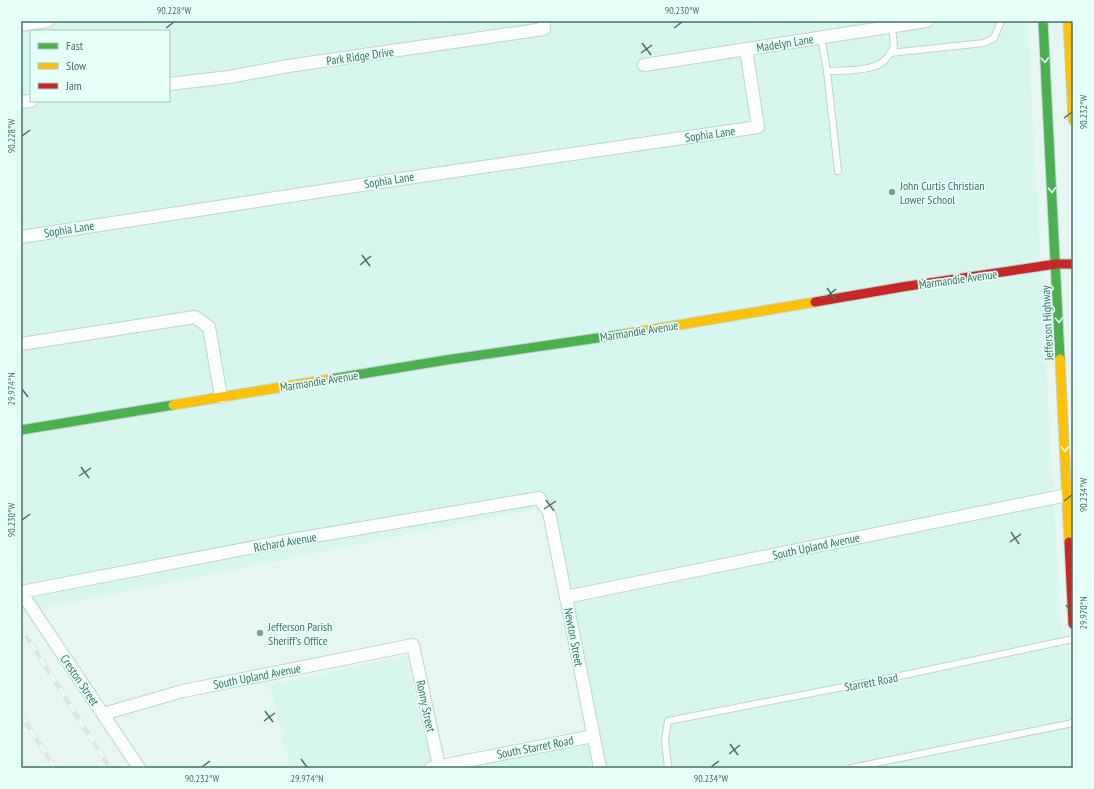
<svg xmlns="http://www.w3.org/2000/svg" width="1094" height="789" font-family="'PT Sans Narrow',sans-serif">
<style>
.residential{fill:#d7f6ee;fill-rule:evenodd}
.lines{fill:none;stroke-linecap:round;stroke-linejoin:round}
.lane-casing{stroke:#c0d5ce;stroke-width:8}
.street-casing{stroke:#c0d5ce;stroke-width:14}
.fast-casing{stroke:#bed4cc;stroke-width:11}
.slow-casing{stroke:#bed4cc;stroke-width:11}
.jam-casing{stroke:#bed4cc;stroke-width:11}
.lane{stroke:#fbfefd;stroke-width:6}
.street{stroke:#fbfefd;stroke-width:12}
.fast{stroke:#4caf50;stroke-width:9}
.slow{stroke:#ffc107;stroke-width:9}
.jam{stroke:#c62828;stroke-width:9}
.rail-casing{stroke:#e3e4e0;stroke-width:4.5}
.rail{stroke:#e5fff9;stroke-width:3;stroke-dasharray:9;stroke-linecap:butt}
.oneway{stroke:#e5fff9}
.ticks{fill:none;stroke:#44745e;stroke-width:1.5}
.poi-dot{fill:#7ca292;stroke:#e5fff9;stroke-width:1.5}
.labels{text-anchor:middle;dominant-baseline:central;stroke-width:3.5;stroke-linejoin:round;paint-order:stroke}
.street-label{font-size:12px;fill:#44745e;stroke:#e5fff9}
.poi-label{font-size:12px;fill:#44745e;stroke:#e5fff9;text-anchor:start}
.neatline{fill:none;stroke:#44745e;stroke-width:1.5}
.ticks-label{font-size:10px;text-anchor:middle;fill:#44745e}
</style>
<rect width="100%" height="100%" fill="#e5f6f3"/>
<!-- residential -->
<path class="residential" d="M21,21H1027L1062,649L1073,647V768H290L270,685L406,656L431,762L585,732L544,507L34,610L21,591ZM31,31H169V101H31Z"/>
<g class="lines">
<defs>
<g id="lane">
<path d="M821,37L827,71C841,71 869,70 880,64C887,60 890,53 894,47L892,26"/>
<polyline points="890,53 984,43 994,38 1001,21"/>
<polyline points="827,71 838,171"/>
<polyline points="668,768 665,740 668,721 895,677 1073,639"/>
<polyline points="851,768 1073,723"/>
</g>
<g id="street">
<polyline points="21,25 48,21"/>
<polyline points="644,65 927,21"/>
<polyline points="169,84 229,77 288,66 544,29 543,21"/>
<polyline points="21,102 31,101"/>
<polyline points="21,237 414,177 758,127 746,49"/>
<polyline points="21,344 195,317 209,327 221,397"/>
<polyline points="566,597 1067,495 1073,495"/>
<polyline points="103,714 183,691 413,645 439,766"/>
<polyline points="139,768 21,592 291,540 539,498 549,512 600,768"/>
<polyline points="431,768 593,736"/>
</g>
<g id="fast">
<polyline points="1043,21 1060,359"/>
<polyline points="331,379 446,360 625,334"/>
<polyline points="21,430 173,405"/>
</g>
<g id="slow">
<polyline points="1068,21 1073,120"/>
<polyline points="625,334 815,302"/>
<polyline points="1060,359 1069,542"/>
<polyline points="173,405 331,379"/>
</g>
<g id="jam">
<polyline points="815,302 902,287 1056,264 1073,264"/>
<polyline points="1069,542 1073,624"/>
</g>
</defs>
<!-- lane casing -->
<use href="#lane" class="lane-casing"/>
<!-- street casing -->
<use href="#street" class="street-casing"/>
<!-- fast casing -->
<use href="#fast" class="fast-casing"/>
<!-- slow casing -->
<use href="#slow" class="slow-casing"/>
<!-- jam casing -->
<use href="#jam" class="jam-casing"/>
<!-- lane -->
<use href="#lane" class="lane"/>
<!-- street -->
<use href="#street" class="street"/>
<!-- fast -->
<use href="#fast" class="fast"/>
<!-- slow -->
<use href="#slow" class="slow"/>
<!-- jam -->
<use href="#jam" class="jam"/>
<defs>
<g id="rail">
<polyline points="21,628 110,768"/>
<polyline points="21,715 55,768"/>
</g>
</defs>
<!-- rail casing -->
<use href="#rail" class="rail-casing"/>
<!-- rail -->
<use href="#rail" class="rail"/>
</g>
<!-- one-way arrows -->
<defs><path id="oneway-chevron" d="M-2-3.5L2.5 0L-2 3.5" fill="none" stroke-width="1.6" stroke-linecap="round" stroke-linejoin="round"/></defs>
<g class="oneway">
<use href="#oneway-chevron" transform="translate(1045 60) rotate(87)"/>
<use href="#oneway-chevron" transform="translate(1052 190) rotate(87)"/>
<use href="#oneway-chevron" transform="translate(1059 320) rotate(87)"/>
<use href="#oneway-chevron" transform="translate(1065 449) rotate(87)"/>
</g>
<!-- ticks -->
<path class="ticks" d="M166,28L174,22M674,28L682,22M642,43L651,55M641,53L652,45M1064,118L1072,112M22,136L30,130M362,255L370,266M360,265L371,256M827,288L835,299M825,298L836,289M22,389L28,397M81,467L89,478M79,476L91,468M546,500L554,511M1064,501L1072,495M544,509L556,501M22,520L30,514M1011,532L1019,544M1010,542L1021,534M1066,605L1072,613M265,711L273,722M264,721L275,713M730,744L738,755M729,754L740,745M301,759L307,767M202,767L210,761M711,767L719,761"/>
<!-- markers -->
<g class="poi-dot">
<circle cx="892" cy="192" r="4"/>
<circle cx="260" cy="633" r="4"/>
</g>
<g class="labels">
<!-- street labels -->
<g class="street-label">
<text transform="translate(785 43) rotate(-9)">Madelyn Lane</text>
<text transform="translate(360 56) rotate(-8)">Park Ridge Drive</text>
<text transform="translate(710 134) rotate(-8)">Sophia Lane</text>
<text transform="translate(389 180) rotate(-9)">Sophia Lane</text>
<text transform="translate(69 229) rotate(-9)">Sophia Lane</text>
<text transform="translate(958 279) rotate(-8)">Marmandie Avenue</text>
<text transform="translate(1047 323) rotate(-93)">Jefferson Highway</text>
<text transform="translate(639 331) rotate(-9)">Marmandie Avenue</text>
<text transform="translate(319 381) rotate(-9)">Marmandie Avenue</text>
<text transform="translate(285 542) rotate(-10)">Richard Avenue</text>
<text transform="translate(816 546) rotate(-12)">South Upland Avenue</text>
<text transform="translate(574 637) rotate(79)">Newton Street</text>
<text transform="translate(257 676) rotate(-11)">South Upland Avenue</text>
<text transform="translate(80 680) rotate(56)">Creston Street</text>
<text transform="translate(871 682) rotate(-11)">Starrett Road</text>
<text transform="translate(426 706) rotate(78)">Ronny Street</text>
<text transform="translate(535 747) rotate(-11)">South Starret Road</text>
</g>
<!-- poi labels -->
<g class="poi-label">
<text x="900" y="185">John Curtis Christian<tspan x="900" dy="14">Lower School</tspan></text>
<text x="268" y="626">Jefferson Parish<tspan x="268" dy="14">Sheriff's Office</tspan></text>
</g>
</g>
<!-- border -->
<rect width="1094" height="789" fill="none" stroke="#e5fff9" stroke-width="44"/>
<!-- legend -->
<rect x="30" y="30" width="140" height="72" fill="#e5fff9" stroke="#a5c7bb"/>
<rect x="38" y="43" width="20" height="6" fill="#4caf50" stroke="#a5c7bb"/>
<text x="66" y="50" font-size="12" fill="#44745e">Fast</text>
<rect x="38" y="63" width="20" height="6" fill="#ffc107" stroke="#a5c7bb"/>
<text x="66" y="70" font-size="12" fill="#44745e">Slow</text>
<rect x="38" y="83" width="20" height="6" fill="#c62828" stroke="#a5c7bb"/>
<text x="66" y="90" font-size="12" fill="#44745e">Jam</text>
<rect x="22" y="22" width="1050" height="745" class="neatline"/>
<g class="ticks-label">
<text x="174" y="14">90.228°W</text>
<text x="682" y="14">90.230°W</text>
<text transform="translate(1083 112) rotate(-90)" y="4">90.232°W</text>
<text transform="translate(11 136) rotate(-90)" y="4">90.228°W</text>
<text transform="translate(11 389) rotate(-90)" y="4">29.974°N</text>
<text transform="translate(1083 495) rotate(-90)" y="4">90.234°W</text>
<text transform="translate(11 520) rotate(-90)" y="4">90.230°W</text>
<text transform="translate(1083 613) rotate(-90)" y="4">29.970°N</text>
<text x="202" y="782">90.232°W</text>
<text x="307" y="782">29.974°N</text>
<text x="711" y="782">90.234°W</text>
</g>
</svg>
